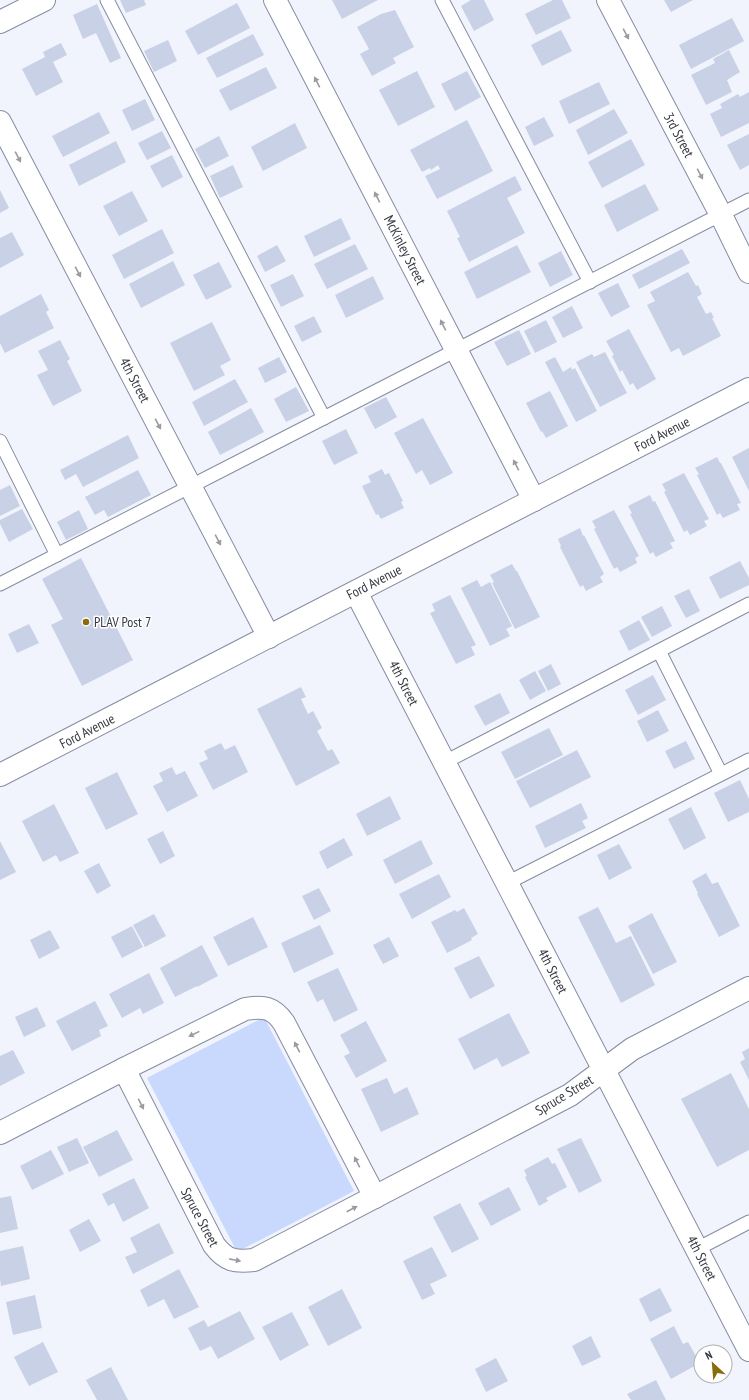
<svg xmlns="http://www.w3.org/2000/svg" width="749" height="1400" font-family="'PT Sans Narrow',sans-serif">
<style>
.green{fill:#c9d9fe}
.building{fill:#c8d1e5}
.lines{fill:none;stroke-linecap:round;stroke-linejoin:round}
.lane-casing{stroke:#858da0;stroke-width:15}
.street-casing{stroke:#858da0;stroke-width:24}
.secondary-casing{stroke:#858da0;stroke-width:24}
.lane{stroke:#fff;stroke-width:13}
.street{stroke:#fff;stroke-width:22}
.secondary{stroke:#fff;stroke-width:22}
.oneway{fill:#9a9ca0}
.poi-dot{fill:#8b6c0d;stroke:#fff;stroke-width:1.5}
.labels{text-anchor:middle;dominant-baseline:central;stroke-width:3;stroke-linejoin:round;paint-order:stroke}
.street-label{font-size:14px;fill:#363a42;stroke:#fff}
.poi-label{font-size:14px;fill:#363a42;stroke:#fff;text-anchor:start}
</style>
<rect width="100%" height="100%" fill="#f1f4fd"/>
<!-- green -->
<polygon class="green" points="264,1017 354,1191 237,1252 147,1078"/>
<!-- building -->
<g class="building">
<polygon points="120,0 144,0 146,5 126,13"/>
<polygon points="332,0 378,0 342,19"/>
<polygon points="471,0 484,0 494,20 474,31 461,6"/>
<polygon points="553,0 562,0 571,18 536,35 525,14"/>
<polygon points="664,0 693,0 671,12"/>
<polygon points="237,3 250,28 198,55 185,31"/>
<polygon points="97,4 121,58 110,63 96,33 83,39 73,15"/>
<polygon points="395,10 414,47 393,58 396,63 372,76 360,54 369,49 357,27 381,14"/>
<polygon points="732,18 744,41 691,69 679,45"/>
<polygon points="561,30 572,51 542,66 531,45"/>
<polygon points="253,34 264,55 217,78 206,58"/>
<polygon points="168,40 177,61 154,72 144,51"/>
<polygon points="61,43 67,55 53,62 63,82 36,96 22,69 45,57 43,52"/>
<polygon points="729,50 740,72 727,80 732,92 706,105 691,75 715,63 713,59"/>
<polygon points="266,67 277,88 230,111 219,90"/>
<polygon points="417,71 435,107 398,126 379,90"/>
<polygon points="467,71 481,97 455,111 441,84"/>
<polygon points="599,82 610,104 569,124 559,101"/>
<polygon points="749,92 749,123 721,137 710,114 722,108 720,104 738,94 740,97"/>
<polygon points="145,99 155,120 132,131 122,110"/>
<polygon points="614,109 628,133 588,155 576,130"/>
<polygon points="99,112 110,133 63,157 52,136"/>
<polygon points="544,117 554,136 534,146 525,127"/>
<polygon points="467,120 493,171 437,199 425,176 440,169 438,165 431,170 430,168 422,172 410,150"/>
<polygon points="295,123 307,148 263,171 251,147"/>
<polygon points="162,131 171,148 147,160 138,143"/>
<polygon points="749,134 749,165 740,170 727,145"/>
<polygon points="219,136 229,156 205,168 195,149"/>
<polygon points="631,139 645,165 602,188 588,162"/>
<polygon points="116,141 126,162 79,186 69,165"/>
<polygon points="172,155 183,177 162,188 150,166"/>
<polygon points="233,165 243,187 220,198 210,176"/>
<polygon points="515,176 522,190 507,198 525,233 469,262 457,238 460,237 447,211"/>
<polygon points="645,184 659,210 617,232 604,205"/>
<polygon points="0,190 9,208 0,213"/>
<polygon points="132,191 148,221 119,236 103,206"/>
<polygon points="341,218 351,239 314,257 304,236"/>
<polygon points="162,229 174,253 124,279 112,255"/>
<polygon points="12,232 24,255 0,268 0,238"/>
<polygon points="355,244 368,269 327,289 314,264"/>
<polygon points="277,245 286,261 265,272 257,256"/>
<polygon points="517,245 531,272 477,299 464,272"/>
<polygon points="682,249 690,263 639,289 632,275"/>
<polygon points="561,251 573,275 550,287 538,263"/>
<polygon points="173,261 185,285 141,308 129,284"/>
<polygon points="219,262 232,287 206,300 193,275"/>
<polygon points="688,272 696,286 698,285 702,294 697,297 706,314 711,312 714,318 712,318 721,336 683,356 679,348 671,352 647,305 655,301 650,292"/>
<polygon points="293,274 304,296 281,307 270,285"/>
<polygon points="373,276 384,299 346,318 335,295"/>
<polygon points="618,283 630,307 611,317 598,293"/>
<polygon points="41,294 49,310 46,312 54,328 5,353 0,343 0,316"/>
<polygon points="572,306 583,328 563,338 552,317"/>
<polygon points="314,316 322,332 302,342 294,326"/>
<polygon points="546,320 557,342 535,353 524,331"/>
<polygon points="212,322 231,360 220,366 225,375 194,391 170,343"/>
<polygon points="629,329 656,379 637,390 633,383 630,385 622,370 620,372 612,356 614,355 606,341"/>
<polygon points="519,330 531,354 507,366 494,342"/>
<polygon points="60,340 70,359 67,361 82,391 53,406 37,375 48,370 38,351"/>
<polygon points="605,352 627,393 600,407 576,362 592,354 594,357"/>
<polygon points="279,357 287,372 265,383 258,368"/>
<polygon points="555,357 563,372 571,367 572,370 575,368 597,411 576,422 545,362"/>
<polygon points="235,379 248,402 204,426 192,402"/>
<polygon points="296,387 309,411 286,422 274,399"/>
<polygon points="550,391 568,426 546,438 542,431 541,432 526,403"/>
<polygon points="386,397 397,417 375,429 364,408"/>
<polygon points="251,408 264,432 220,455 208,432"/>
<polygon points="423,418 453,473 430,485 422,470 416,474 394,433"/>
<polygon points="346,429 358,453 334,465 322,441"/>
<polygon points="128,435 139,458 83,487 76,474 65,480 60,470"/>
<polygon points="749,448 749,491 732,457"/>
<polygon points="717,457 720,463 721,463 741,503 737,504 740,510 723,518 720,513 717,515 697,475 699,474 695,468"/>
<polygon points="382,469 385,475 389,473 403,501 401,502 404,508 381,519 378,514 376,515 362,486 371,482 368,476"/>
<polygon points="138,470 151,495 108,517 104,510 95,515 85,497"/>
<polygon points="684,473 709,519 704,521 707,526 690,535 687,530 684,532 664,492 666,491 662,484"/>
<polygon points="10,485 20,506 0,516 0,490"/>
<polygon points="650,495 653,502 655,501 675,541 670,543 673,548 656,557 653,552 650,554 630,514 632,513 628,506"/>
<polygon points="22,509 33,529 9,542 0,524 0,520"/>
<polygon points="79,510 88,529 66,540 57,522"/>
<polygon points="614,510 639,556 635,558 637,563 620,572 617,567 614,569 594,529 596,528 592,521"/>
<polygon points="580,528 583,536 584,535 604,574 600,577 603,582 586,591 583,585 580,587 560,547 561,546 558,539"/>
<polygon points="81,558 133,660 82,686 51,625 63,619 42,579"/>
<polygon points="740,561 749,578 749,585 720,599 709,577"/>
<polygon points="512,564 516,571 517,571 540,617 515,629 492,583 494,582 490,575"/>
<polygon points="477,580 481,587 490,582 512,626 506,629 510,636 490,646 461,588"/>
<polygon points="689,589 700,611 686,618 674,596"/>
<polygon points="450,595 476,645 471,647 475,655 456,664 430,613 435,611 432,604"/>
<polygon points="662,606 672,626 652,637 641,617"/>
<polygon points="639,620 650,640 629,651 619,631"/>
<polygon points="29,624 39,643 17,653 8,634"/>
<polygon points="551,664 561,684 548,691 538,671"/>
<polygon points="535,671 546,691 530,700 519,680"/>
<polygon points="653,675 666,700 638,715 625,690"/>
<polygon points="301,687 306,697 301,699 308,714 313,711 322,728 317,731 328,751 332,749 340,763 296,786 257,709"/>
<polygon points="500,693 510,713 485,726 474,706"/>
<polygon points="658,710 669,731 647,742 637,721"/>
<polygon points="549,728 563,755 515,779 501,752"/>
<polygon points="686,741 695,759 674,769 665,751"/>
<polygon points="221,743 225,750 235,745 248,772 213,790 199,763 208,759 204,751"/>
<polygon points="577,750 591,777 530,808 516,781"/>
<polygon points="172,767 176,775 185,771 198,796 167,812 153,786 163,781 159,773"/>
<polygon points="117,772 138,814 106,830 85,788"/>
<polygon points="740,780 749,799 749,812 728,822 714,793"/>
<polygon points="390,796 401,819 367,836 356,814"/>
<polygon points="581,803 588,818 582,821 586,828 545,848 535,826"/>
<polygon points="54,804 79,853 60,862 56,855 43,862 22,821"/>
<polygon points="691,807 706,838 684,850 668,819"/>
<polygon points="163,831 175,856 160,864 147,839"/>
<polygon points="344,838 353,855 327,869 319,852"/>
<polygon points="421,840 433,864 395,884 383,860"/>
<polygon points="0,841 16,872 0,880"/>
<polygon points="619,844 632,868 609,880 597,855"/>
<polygon points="99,863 111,886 97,894 84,871"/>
<polygon points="706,873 712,884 718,882 740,926 719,937 697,894 698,893 692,881"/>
<polygon points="439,874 451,897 412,919 399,894"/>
<polygon points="319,888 331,911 314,920 302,896"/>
<polygon points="598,907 616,943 631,936 655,985 621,1003 578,917"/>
<polygon points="464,908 478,934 471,938 472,940 447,953 431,922 455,910 457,912"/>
<polygon points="652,913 677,962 653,974 628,926"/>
<polygon points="154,914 166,936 145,947 133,925"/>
<polygon points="253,917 268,947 228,966 213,937"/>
<polygon points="320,925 334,954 294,973 281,943"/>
<polygon points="132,926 143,947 122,958 111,937"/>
<polygon points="50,930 60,948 39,959 30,940"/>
<polygon points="389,937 399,956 383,964 373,945"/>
<polygon points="202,945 218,976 197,987 197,986 175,997 160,968"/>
<polygon points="479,956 495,986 470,999 454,968"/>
<polygon points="338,968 358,1010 334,1022 323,999 317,1002 307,982"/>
<polygon points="149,973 164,1003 143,1014 140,1008 122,1018 109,994"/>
<polygon points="95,1001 108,1026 99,1030 101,1036 72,1051 56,1021"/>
<polygon points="37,1007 46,1026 24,1037 15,1017"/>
<polygon points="509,1013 530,1053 502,1067 497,1058 474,1070 458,1039"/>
<polygon points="366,1021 387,1061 356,1078 344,1056 350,1053 340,1035"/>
<polygon points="749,1048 749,1080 740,1062 745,1059 742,1052"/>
<polygon points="13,1050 25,1073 0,1086 0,1056"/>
<polygon points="731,1073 749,1109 749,1150 717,1167 681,1099"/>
<polygon points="387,1078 394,1094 407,1087 419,1114 381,1132 361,1089"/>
<polygon points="117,1130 133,1160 99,1177 83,1147"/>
<polygon points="77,1138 89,1163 69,1172 57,1147"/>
<polygon points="581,1138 602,1181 579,1193 557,1149"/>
<polygon points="51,1150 64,1174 32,1190 20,1166"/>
<polygon points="548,1157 552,1164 555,1163 567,1187 546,1198 548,1201 539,1206 525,1177 527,1176 524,1170"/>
<polygon points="134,1178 149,1208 123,1222 114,1203 108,1206 102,1194"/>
<polygon points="509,1187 521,1210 491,1226 478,1203"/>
<polygon points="11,1196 18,1229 0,1233 0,1198"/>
<polygon points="460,1203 479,1239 452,1253 433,1217"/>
<polygon points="89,1219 101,1241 80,1252 69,1230"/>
<polygon points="159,1223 174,1253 133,1274 125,1257 137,1252 130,1238"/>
<polygon points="23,1246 30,1279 1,1286 0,1279 0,1251"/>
<polygon points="432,1247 447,1276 430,1284 435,1294 422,1300 403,1261"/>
<polygon points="179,1269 199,1307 174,1319 164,1299 148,1307 140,1290"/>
<polygon points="660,1288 672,1311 650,1322 639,1299"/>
<polygon points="342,1289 362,1328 328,1346 308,1307"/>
<polygon points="35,1295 42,1328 13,1335 6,1302"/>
<polygon points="240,1311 255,1339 218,1359 211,1346 200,1351 188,1328 204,1320 208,1327"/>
<polygon points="292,1312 309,1345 280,1361 262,1327"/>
<polygon points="674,1326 683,1344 688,1342 700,1363 671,1379 650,1339"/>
<polygon points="591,1336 601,1357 582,1366 572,1346"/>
<polygon points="43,1342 58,1372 29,1386 14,1357"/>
<polygon points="496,1358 508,1381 486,1392 475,1369"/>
<polygon points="111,1367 128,1400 97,1400 86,1380"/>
<polygon points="656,1380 666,1400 631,1400 627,1394"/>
</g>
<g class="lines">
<defs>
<g id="lane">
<polyline points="107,0 324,418"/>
<polyline points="442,0 590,282"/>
<polyline points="0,441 57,555"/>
<polyline points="0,584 749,200"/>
<polyline points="659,651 721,774"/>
<polyline points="445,762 749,604"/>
<polyline points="507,883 749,760"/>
<polyline points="697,1249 749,1222"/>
</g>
<g id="street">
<polyline points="275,0 534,500"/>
<polyline points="608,0 721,215 749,272"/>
<polyline points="0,22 44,0"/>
<polyline points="0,122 269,637"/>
<polyline points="356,592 749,1350"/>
<path d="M124,1069L214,1245C226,1261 235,1262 254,1260L570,1095L632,1049L749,988"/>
<path d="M0,1133L124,1069L245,1009C264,1006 273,1007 284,1023L375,1197"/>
</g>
<polyline id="secondary" points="0,775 749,389"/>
</defs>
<!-- lane casing -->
<use href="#lane" class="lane-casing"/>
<!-- street casing -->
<use href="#street" class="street-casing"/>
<!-- secondary casing -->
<use href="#secondary" class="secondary-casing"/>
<!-- lane -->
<use href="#lane" class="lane"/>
<!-- street -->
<use href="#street" class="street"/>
<!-- secondary -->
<use href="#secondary" class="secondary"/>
</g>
<!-- one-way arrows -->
<defs><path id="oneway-solid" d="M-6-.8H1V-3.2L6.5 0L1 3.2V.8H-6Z"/></defs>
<g class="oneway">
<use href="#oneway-solid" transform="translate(626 34) rotate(62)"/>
<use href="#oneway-solid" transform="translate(317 82) rotate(-117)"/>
<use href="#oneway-solid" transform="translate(18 157) rotate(62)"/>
<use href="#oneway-solid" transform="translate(700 174) rotate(62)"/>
<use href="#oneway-solid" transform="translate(377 197) rotate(-117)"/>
<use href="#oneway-solid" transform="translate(78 272) rotate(62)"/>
<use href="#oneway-solid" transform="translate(443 325) rotate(-117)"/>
<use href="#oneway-solid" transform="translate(158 424) rotate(62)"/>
<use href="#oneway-solid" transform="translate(516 465) rotate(-117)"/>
<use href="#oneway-solid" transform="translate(218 540) rotate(62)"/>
<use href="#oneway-solid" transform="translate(194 1034) rotate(154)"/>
<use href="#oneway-solid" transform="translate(297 1047) rotate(-117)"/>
<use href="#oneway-solid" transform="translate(141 1104) rotate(63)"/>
<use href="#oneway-solid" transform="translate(357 1162) rotate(-117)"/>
<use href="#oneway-solid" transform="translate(352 1209) rotate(-28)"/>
<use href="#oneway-solid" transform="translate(235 1260) rotate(11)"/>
</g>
<!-- markers -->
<circle class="poi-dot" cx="86" cy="622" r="4"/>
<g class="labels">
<!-- street labels -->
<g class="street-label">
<text transform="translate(679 135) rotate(62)">3rd Street</text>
<text transform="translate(405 250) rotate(63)">McKinley Street</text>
<text transform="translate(135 380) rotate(62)">4th Street</text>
<text transform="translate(662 434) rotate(-27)">Ford Avenue</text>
<text transform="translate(374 582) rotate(-27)">Ford Avenue</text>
<text transform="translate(404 683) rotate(63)">4th Street</text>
<text transform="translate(87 731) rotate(-27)">Ford Avenue</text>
<text transform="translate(553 971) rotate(63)">4th Street</text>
<text transform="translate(564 1095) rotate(-31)">Spruce Street</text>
<text transform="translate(200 1217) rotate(62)">Spruce Street</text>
<text transform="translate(702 1258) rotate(63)">4th Street</text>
</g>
<!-- poi labels -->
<g class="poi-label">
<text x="94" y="622">PLAV Post 7</text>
</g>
</g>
<!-- north arrow -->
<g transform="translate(713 1364) rotate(334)"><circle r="19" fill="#ffffff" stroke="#afb0b3"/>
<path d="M0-3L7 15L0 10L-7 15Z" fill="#8b6c0d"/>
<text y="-6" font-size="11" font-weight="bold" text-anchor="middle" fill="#363a42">N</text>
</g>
</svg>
